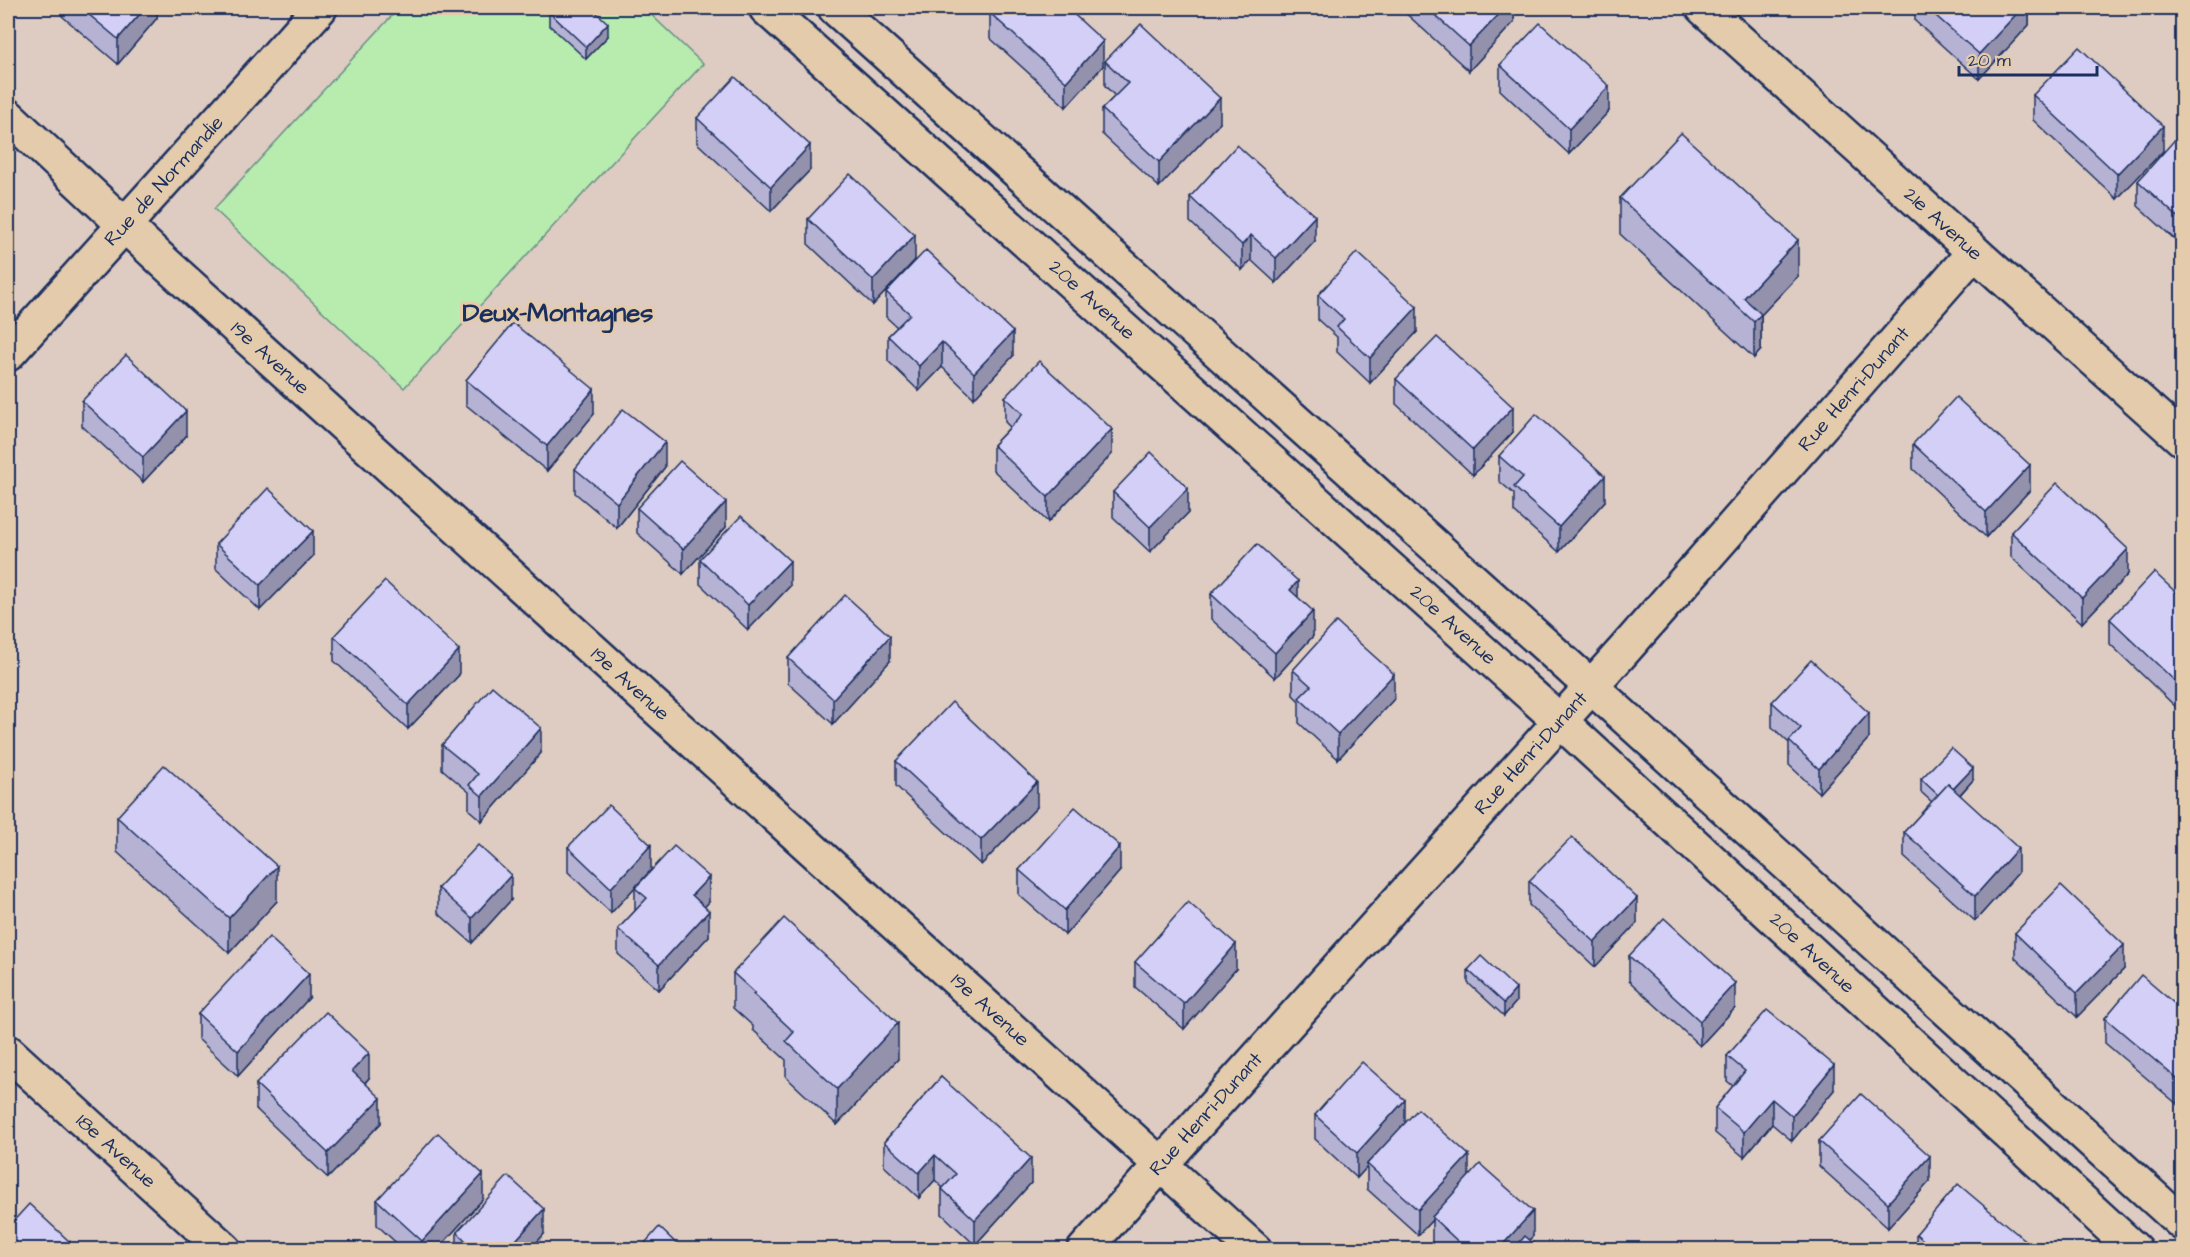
<svg xmlns="http://www.w3.org/2000/svg" width="2190" height="1257" font-family="'Architects Daughter',sans-serif">
<style>
.green{fill:#b7ecae;stroke:#698e86;stroke-width:1.5}
.lines{fill:none;stroke-linecap:round;stroke-linejoin:round}
.minor-casing{stroke:#1b2f5e;stroke-width:38}
.minor{stroke:#e3cbac;stroke-width:33}
.wall{fill:#b6b2d4;stroke:#1b2f5e;stroke-width:1.5}
.shaded-wall{fill:#9491ad;stroke:#1b2f5e;stroke-width:1.5}
.building{fill:#d4cff7;stroke:#1b2f5e;stroke-width:1.5}
.labels{text-anchor:middle;dominant-baseline:central;stroke-width:6;stroke-linejoin:round;paint-order:stroke}
.street-label{font-size:20px;fill:#1b2f5e;stroke:#e3cbac}
.district-label{font-size:26px;font-weight:bold;fill:#1b2f5e;stroke:#e3cbac}
</style>
<rect width="100%" height="100%" fill="#deccc2"/>
<filter id="ink" filterUnits="userSpaceOnUse"><feTurbulence type="fractalNoise" baseFrequency=".0167" numOctaves="2"/><feDisplacementMap in="SourceGraphic" scale="12" xChannelSelector="R" yChannelSelector="G"/><feConvolveMatrix kernelMatrix="1 2 1 2 8 2 1 2 1" color-interpolation-filters="sRGB"/></filter>
<g filter="url(#ink)">
<!-- green -->
<polygon class="green" points="399,8 644,8 703,64 404,388 214,209"/>
<g class="lines">
<defs>
<g id="minor">
<polyline points="766,8 1560,721 2135,1250"/>
<polyline points="835,8 1553,652 2182,1223"/>
<polyline points="1703,8 2182,439"/>
<polyline points="8,116 165,263 1255,1250"/>
<polyline points="8,354 320,8"/>
<polyline points="8,1052 225,1250"/>
<polyline points="1084,1250 1626,648 1974,252"/>
</g>
</defs>
<!-- minor casing -->
<use href="#minor" class="minor-casing"/>
<!-- minor -->
<use href="#minor" class="minor"/>
</g>
<!-- wall -->
<g class="wall">
<polygon points="62,8 157,8 157,18 118,64 62,16"/>
<polygon points="958,8 970,8 964,14"/>
<polygon points="1400,8 1514,8 1514,22 1469,71"/>
<polygon points="1915,8 2029,8 2029,25 1979,79 1915,21"/>
<polygon points="549,12 608,36 586,59 549,25"/>
<polygon points="990,13 1103,66 1066,107 990,38"/>
<polygon points="1105,61 1220,123 1159,187 1102,134 1102,109 1115,96 1105,86"/>
<polygon points="1500,65 1609,111 1569,154 1500,90"/>
<polygon points="2033,95 2163,151 2117,199 2033,120"/>
<polygon points="697,118 810,170 771,211 697,143"/>
<polygon points="2182,138 2182,246 2138,206 2138,181"/>
<polygon points="1190,197 1315,241 1276,283 1251,260 1242,270 1190,222"/>
<polygon points="1620,198 1798,276 1761,315 1761,350 1754,358 1620,234"/>
<polygon points="808,219 915,260 873,305 808,244"/>
<polygon points="886,292 1013,356 974,398 942,367 919,391 888,361 888,336 897,327 886,317"/>
<polygon points="1318,295 1417,332 1370,383 1337,352 1337,337 1318,320"/>
<polygon points="1396,379 1513,432 1473,475 1396,404"/>
<polygon points="466,380 594,414 547,471 466,405"/>
<polygon points="1005,397 1112,454 1048,522 993,470 993,445 1010,427 1005,422"/>
<polygon points="82,401 186,436 143,482 82,426"/>
<polygon points="1913,444 2030,490 1986,537 1913,469"/>
<polygon points="1499,456 1605,501 1559,552 1514,512 1514,494 1499,481"/>
<polygon points="665,467 617,528 575,493 575,469"/>
<polygon points="1113,492 1188,513 1150,552 1113,517"/>
<polygon points="637,508 726,527 683,574 637,533"/>
<polygon points="2011,532 2128,574 2082,623 2011,557"/>
<polygon points="216,544 313,556 260,610 216,569"/>
<polygon points="700,559 790,586 748,630 700,584"/>
<polygon points="1211,594 1298,598 1313,636 1275,678 1211,619"/>
<polygon points="2182,598 2182,705 2178,709 2110,644 2110,619"/>
<polygon points="334,636 459,675 408,729 334,661"/>
<polygon points="788,658 890,661 833,724 788,683"/>
<polygon points="1293,670 1394,699 1338,759 1299,723 1299,701 1293,695"/>
<polygon points="1772,702 1869,738 1819,793 1789,765 1789,743 1772,727"/>
<polygon points="442,745 541,753 482,821 469,810 469,792 442,769"/>
<polygon points="896,761 1037,807 981,865 896,786"/>
<polygon points="1921,779 1973,780 1960,795 2018,873 1975,921 1904,857 1904,832 1932,802 1921,792"/>
<polygon points="117,817 277,901 229,953 117,852"/>
<polygon points="568,847 651,870 611,913 568,872"/>
<polygon points="1019,870 1120,871 1065,935 1019,895"/>
<polygon points="1529,881 1637,923 1595,967 1529,905"/>
<polygon points="438,888 511,900 472,943 438,913"/>
<polygon points="635,888 709,902 704,907 709,936 659,990 618,954 618,929 635,911"/>
<polygon points="2015,933 2124,969 2077,1017 2015,958"/>
<polygon points="1629,956 1735,1008 1700,1046 1629,981"/>
<polygon points="1135,962 1236,969 1184,1029 1135,987"/>
<polygon points="1468,970 1516,1002 1504,1016 1468,983"/>
<polygon points="733,973 898,1059 837,1125 786,1077 786,1060 753,1030 753,1026 733,1008"/>
<polygon points="309,998 238,1076 198,1039 198,1014"/>
<polygon points="2182,1010 2182,1097 2177,1104 2105,1043 2105,1018"/>
<polygon points="1727,1056 1834,1090 1792,1141 1772,1124 1744,1157 1715,1133 1715,1108 1733,1086 1727,1081"/>
<polygon points="941,1077 1031,1183 975,1245 942,1214 942,1189 943,1188 935,1180 919,1198 884,1166 884,1142"/>
<polygon points="369,1078 365,1083 381,1123 328,1178 256,1109 256,1084"/>
<polygon points="1315,1115 1405,1123 1469,1176 1533,1236 1529,1240 1541,1250 1440,1250 1432,1242 1432,1220 1418,1235 1367,1189 1367,1167 1357,1178 1315,1139"/>
<polygon points="1819,1141 1930,1181 1888,1228 1819,1166"/>
<polygon points="483,1199 437,1250 404,1250 377,1225 377,1200"/>
<polygon points="457,1232 544,1234 530,1250 457,1250"/>
<polygon points="1916,1234 2028,1250 1916,1250"/>
</g>
<!-- shaded-wall -->
<g class="shaded-wall">
<polygon points="145,8 157,8 157,18 118,64 118,39"/>
<polygon points="964,8 970,8 964,14"/>
<polygon points="1505,8 1514,8 1514,22 1469,71 1469,46"/>
<polygon points="2022,8 2029,8 2029,25 1979,79 1979,54"/>
<polygon points="608,23 608,36 586,59 586,47"/>
<polygon points="1103,41 1103,66 1066,107 1066,82"/>
<polygon points="1609,86 1609,111 1569,154 1569,129"/>
<polygon points="1220,98 1220,123 1159,187 1159,162"/>
<polygon points="2163,126 2163,151 2117,199 2117,174"/>
<polygon points="810,145 810,170 771,211 771,187"/>
<polygon points="1315,216 1315,241 1276,283 1276,258"/>
<polygon points="915,235 915,260 873,305 873,280"/>
<polygon points="1251,235 1251,260 1242,270 1242,245"/>
<polygon points="1798,240 1798,276 1761,315 1761,350 1754,358 1754,322 1744,298"/>
<polygon points="1417,307 1417,332 1370,383 1370,358"/>
<polygon points="1013,332 1013,356 974,398 974,373"/>
<polygon points="942,342 942,367 919,391 919,366"/>
<polygon points="594,389 594,414 547,471 547,446"/>
<polygon points="1513,407 1513,432 1473,475 1473,450"/>
<polygon points="186,411 186,436 143,482 143,457"/>
<polygon points="1112,429 1112,454 1048,522 1048,497"/>
<polygon points="665,442 665,467 617,528 617,503"/>
<polygon points="2030,465 2030,490 1986,537 1986,512"/>
<polygon points="1605,476 1605,501 1559,552 1559,527"/>
<polygon points="1188,488 1188,513 1150,552 1150,527"/>
<polygon points="726,502 726,527 683,574 683,549"/>
<polygon points="313,531 313,556 260,610 260,585"/>
<polygon points="2128,549 2128,574 2082,623 2082,598"/>
<polygon points="790,561 790,586 748,630 748,605"/>
<polygon points="1298,581 1298,606 1290,590"/>
<polygon points="1313,611 1313,636 1275,678 1275,653"/>
<polygon points="890,636 890,661 833,724 833,699"/>
<polygon points="459,650 459,675 408,729 408,705"/>
<polygon points="1394,674 1394,699 1338,759 1338,734"/>
<polygon points="2182,680 2182,705 2178,709 2178,684"/>
<polygon points="1869,713 1869,738 1819,793 1819,769"/>
<polygon points="541,728 541,753 482,821 482,796"/>
<polygon points="1973,768 1973,780 1943,813 1943,800"/>
<polygon points="1037,782 1037,807 981,865 981,840"/>
<polygon points="651,845 651,870 611,913 611,888"/>
<polygon points="1120,846 1120,871 1065,935 1065,910"/>
<polygon points="2018,848 2018,873 1975,921 1975,896"/>
<polygon points="277,866 277,901 229,953 229,918"/>
<polygon points="511,875 511,900 472,943 472,918"/>
<polygon points="709,877 709,902 692,920 692,895"/>
<polygon points="1637,898 1637,923 1595,967 1595,942"/>
<polygon points="709,911 709,936 659,990 659,965"/>
<polygon points="1236,944 1236,969 1184,1029 1184,1004"/>
<polygon points="2124,945 2124,969 2077,1017 2077,993"/>
<polygon points="309,974 309,998 238,1076 238,1051"/>
<polygon points="1735,983 1735,1008 1700,1046 1700,1021"/>
<polygon points="1516,989 1516,1002 1504,1016 1504,1003"/>
<polygon points="898,1023 898,1059 837,1125 837,1089"/>
<polygon points="369,1053 369,1078 352,1096 352,1071"/>
<polygon points="1834,1065 1834,1090 1792,1141 1792,1116"/>
<polygon points="2182,1073 2182,1097 2177,1104 2177,1079"/>
<polygon points="381,1098 381,1123 328,1178 328,1153"/>
<polygon points="1772,1099 1772,1124 1744,1157 1744,1132"/>
<polygon points="1405,1100 1405,1125 1367,1164 1367,1167 1357,1178 1357,1153"/>
<polygon points="935,1155 935,1180 919,1198 919,1173"/>
<polygon points="1469,1155 1469,1180 1432,1217 1432,1220 1418,1235 1418,1210"/>
<polygon points="1930,1156 1930,1181 1888,1228 1888,1203"/>
<polygon points="1031,1158 1031,1183 975,1245 975,1220"/>
<polygon points="483,1174 483,1199 437,1250 422,1250 422,1241"/>
<polygon points="544,1209 544,1234 530,1250 507,1250"/>
<polygon points="1533,1211 1533,1236 1520,1250 1498,1250"/>
<polygon points="70,1242 70,1250 62,1250"/>
<polygon points="2028,1243 2028,1250 2022,1250"/>
</g>
<!-- building -->
<g class="building">
<polygon points="81,8 145,8 118,39"/>
<polygon points="554,8 591,8 608,23 586,47 549,12"/>
<polygon points="996,8 1067,8 1103,41 1066,82 990,13"/>
<polygon points="1427,8 1505,8 1469,46"/>
<polygon points="1927,8 2022,8 1979,54"/>
<polygon points="1540,23 1609,86 1569,129 1500,65"/>
<polygon points="1141,24 1220,98 1159,162 1102,109 1128,83 1105,61"/>
<polygon points="2079,47 2163,126 2117,174 2033,95"/>
<polygon points="735,77 810,145 771,187 697,118"/>
<polygon points="1681,133 1798,240 1744,298 1761,314 1754,322 1620,198"/>
<polygon points="2179,135 2182,138 2182,221 2138,181"/>
<polygon points="1237,145 1315,216 1276,258 1251,235 1242,245 1190,197"/>
<polygon points="850,174 915,235 873,280 808,219"/>
<polygon points="926,250 1013,332 974,373 942,342 919,366 888,336 910,314 886,292"/>
<polygon points="1357,252 1417,307 1370,358 1337,327 1344,319 1318,295"/>
<polygon points="513,323 594,389 547,446 466,380"/>
<polygon points="1437,337 1513,407 1473,450 1396,379"/>
<polygon points="126,355 186,411 143,457 82,401"/>
<polygon points="1039,361 1112,429 1048,497 993,445 1023,414 1005,397"/>
<polygon points="1956,397 2030,465 1986,512 1913,444"/>
<polygon points="623,409 665,442 617,503 575,469"/>
<polygon points="1536,414 1605,476 1559,527 1514,487 1523,477 1499,456"/>
<polygon points="1151,452 1188,488 1150,527 1113,492"/>
<polygon points="680,461 726,502 683,549 637,508"/>
<polygon points="2057,483 2128,549 2082,598 2011,532"/>
<polygon points="268,488 313,531 260,585 216,544"/>
<polygon points="741,516 790,561 748,605 700,559"/>
<polygon points="1257,544 1298,581 1290,590 1313,611 1275,653 1211,594"/>
<polygon points="2154,572 2182,598 2182,680 2178,684 2110,619"/>
<polygon points="385,581 459,650 408,705 334,636"/>
<polygon points="845,595 890,636 833,699 788,658"/>
<polygon points="1336,622 1394,674 1338,734 1299,698 1311,686 1293,670"/>
<polygon points="1811,660 1869,713 1819,769 1789,741 1801,728 1772,702"/>
<polygon points="492,686 541,728 482,796 469,785 478,774 442,745"/>
<polygon points="952,702 1037,782 981,840 896,761"/>
<polygon points="1951,748 1973,768 1953,789 1948,784 1938,795 1921,779"/>
<polygon points="164,765 277,866 229,918 117,817"/>
<polygon points="1948,784 2018,848 1975,896 1904,832"/>
<polygon points="609,805 651,845 611,888 568,847"/>
<polygon points="1075,807 1120,846 1065,910 1019,870"/>
<polygon points="1572,837 1637,898 1595,942 1529,881"/>
<polygon points="478,845 511,875 472,918 438,888"/>
<polygon points="674,846 709,877 692,895 709,911 659,965 618,929 647,898 635,888"/>
<polygon points="2061,885 2124,945 2077,993 2015,933"/>
<polygon points="1188,902 1236,944 1184,1004 1135,962"/>
<polygon points="784,918 898,1023 837,1089 786,1041 794,1032 753,994 755,993 733,973"/>
<polygon points="1664,918 1735,983 1700,1021 1629,956"/>
<polygon points="269,937 309,974 238,1051 198,1014"/>
<polygon points="1481,956 1516,989 1504,1003 1468,970"/>
<polygon points="2141,975 2182,1010 2182,1073 2177,1079 2105,1018"/>
<polygon points="1767,1010 1834,1065 1792,1116 1772,1099 1744,1132 1715,1108 1745,1071 1727,1056"/>
<polygon points="326,1012 369,1053 352,1071 381,1098 328,1153 256,1084"/>
<polygon points="1362,1062 1405,1100 1357,1153 1315,1115"/>
<polygon points="941,1077 1031,1158 975,1220 942,1189 956,1174 935,1155 919,1173 884,1142"/>
<polygon points="1861,1094 1930,1156 1888,1203 1819,1141"/>
<polygon points="1418,1109 1469,1155 1418,1210 1367,1164"/>
<polygon points="438,1133 483,1174 422,1241 377,1200"/>
<polygon points="1480,1164 1533,1211 1498,1250 1467,1250 1432,1217"/>
<polygon points="508,1176 544,1209 507,1250 475,1250 457,1232"/>
<polygon points="1958,1184 2028,1243 2022,1250 1935,1250 1916,1234"/>
<polygon points="29,1204 70,1242 62,1250 8,1250 8,1227"/>
<polygon points="659,1227 683,1250 639,1250"/>
<polygon points="1525,1236 1541,1250 1513,1250"/>
</g>
</g>
<g class="labels">
<!-- street labels -->
<g class="street-label">
<text transform="translate(164 181) rotate(-48)">Rue de Normandie</text>
<text transform="translate(1943 224) rotate(42)">21e Avenue</text>
<text transform="translate(1092 300) rotate(42)">20e Avenue</text>
<text transform="translate(270 358) rotate(42)">19e Avenue</text>
<text transform="translate(1854 389) rotate(-49)">Rue Henri-Dunant</text>
<text transform="translate(1453 625) rotate(42)">20e Avenue</text>
<text transform="translate(630 684) rotate(42)">19e Avenue</text>
<text transform="translate(1531 753) rotate(-48)">Rue Henri-Dunant</text>
<text transform="translate(1812 953) rotate(43)">20e Avenue</text>
<text transform="translate(990 1010) rotate(42)">19e Avenue</text>
<text transform="translate(1206 1114) rotate(-48)">Rue Henri-Dunant</text>
<text transform="translate(116 1151) rotate(42)">18e Avenue</text>
</g>
<!-- district labels -->
<g class="district-label">
<text x="558" y="313">Deux-Montagnes</text>
</g>
</g>
<!-- margin -->
<rect width="2190" height="1257" fill="none" stroke="#e3cbac" stroke-width="30"/>
<rect x="15" y="15" width="2160" height="1227" fill="none" stroke="#1b2f5e" stroke-width="2" filter="url(#ink)"/>
<!-- scale -->
<path d="M1959 66v9h138v-9" fill="none" stroke="#1b2f5e" stroke-width="3"/>
<text x="1968" y="66" font-size="18" fill="#1b2f5e" stroke="#e3cbac" stroke-width="4.5" paint-order="stroke">20 m</text>
</svg>
